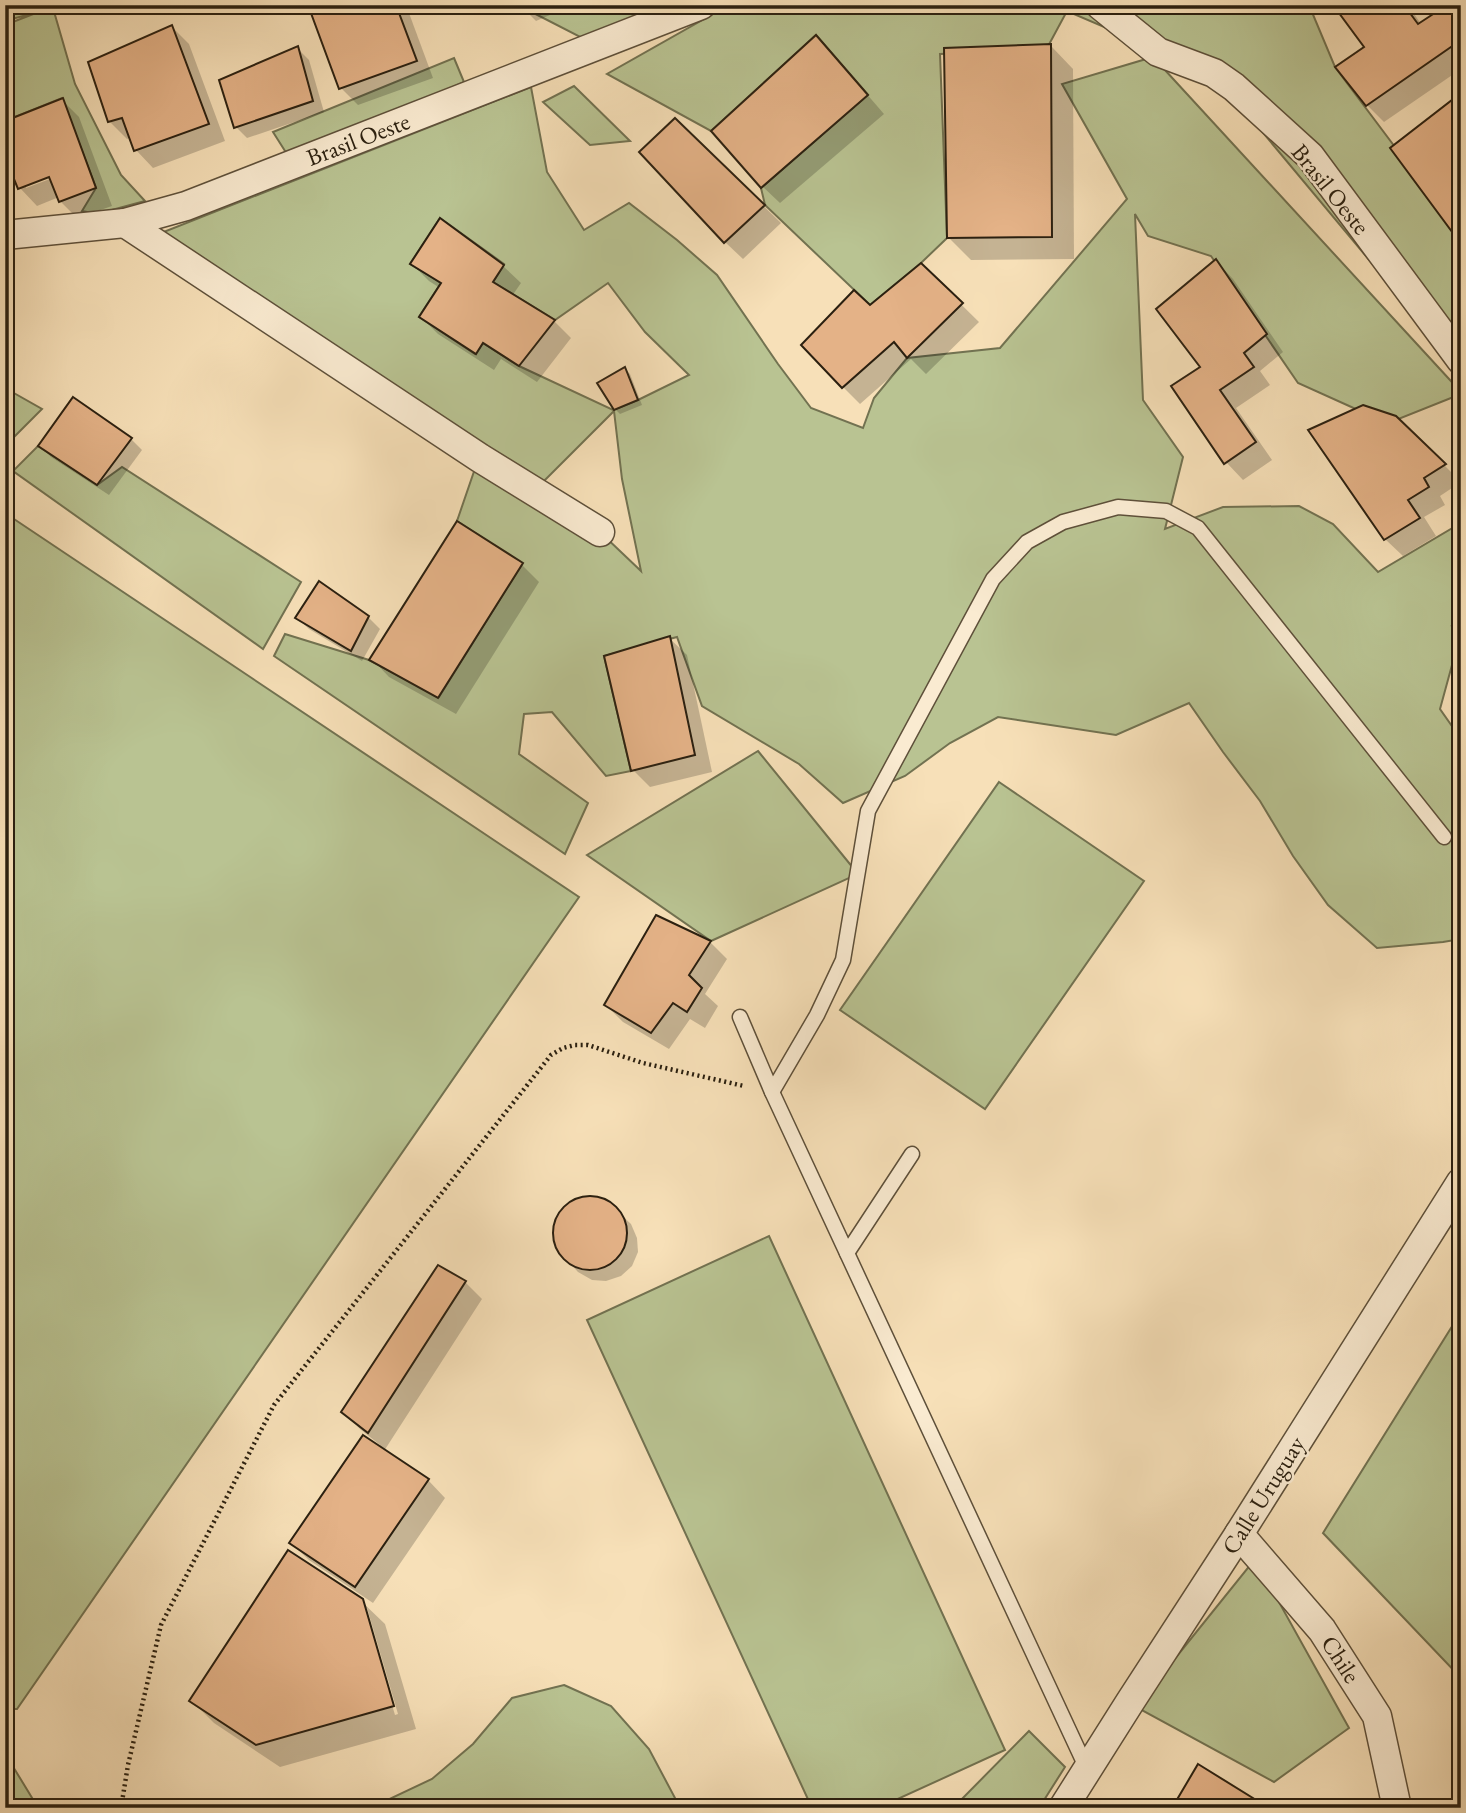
<svg xmlns="http://www.w3.org/2000/svg" width="1466" height="1813" font-family="'EB Garamond',serif">
<style>
.green{fill:#b9c392;stroke:#727251;stroke-width:2;fill-rule:evenodd}
.shadow{fill:#0003;fill-rule:evenodd}
.building{fill:#e4b287;stroke:#2b2010;stroke-width:2}
.lines{fill:none;stroke-linecap:round;stroke-linejoin:round}
.lane-casing{stroke:#5e503a;stroke-width:17}
.street-casing{stroke:#5e503a;stroke-width:31}
.path{stroke:#2b2010;stroke-width:4.5;stroke-dasharray:2 3.5;stroke-linecap:butt}
.lane{stroke:#faebd1;stroke-width:14}
.street{stroke:#faebd1;stroke-width:28}
.labels{text-anchor:middle;dominant-baseline:central;stroke-width:5;stroke-linejoin:round;paint-order:stroke}
.street-label{font-size:24px;fill:#2b2010;stroke:#faebd1}
</style>
<rect width="100%" height="100%" fill="#f7e0b8"/>
<filter id="stains"><feTurbulence type="fractalNoise" baseFrequency=".00286" numOctaves="4"/><feColorMatrix values="0 0 0 0 .2 0 0 0 0 .09 0 0 0 0 .02 0 0 0 .5 -.17"/></filter>
<radialGradient id="worn" r=".72"><stop offset=".6" stop-color="#630" stop-opacity="0"/><stop offset="1" stop-color="#630" stop-opacity=".3"/></radialGradient>
<!-- green -->
<g class="green">
<polygon points="5,5 60,5 53,8 75,84 121,175 145,201 97,214 82,211 96,188 62,98 5,121 5,25 41,11 5,21"/>
<polygon points="518,5 686,5 586,40"/>
<polygon points="729,5 1309,5 1335,67 1461,235 1461,370 1214,74 1067,11 1046,50 940,54 947,238 921,263 870,305 765,205 761,188 868,95 816,35 711,131 607,74"/>
<path d="M1153,57L1461,392V394L1391,422L1358,410L1298,383L1211,256L1148,236L1135,214L1143,400L1183,457L1165,529L1223,507L1299,506L1333,524L1378,572L1461,523V632L1440,709L1461,739V939L1443,942L1377,948L1328,905L1293,856L1260,801L1223,752L1189,703L1116,735L998,717L950,743L905,776L843,803L799,764L702,706L677,637L604,656L631,771L606,776L552,712L524,714L519,754L588,803L565,854L274,656L285,634L369,660L439,697L522,564L457,521L480,454L600,532L641,571L622,479L614,411L538,487L156,235L531,87L547,172L584,230L629,203L677,240L717,275L778,364L811,408L863,428L874,398L907,358L1000,348L1127,199L1062,84ZM440,218L504,264L493,282L555,320L608,283L645,332L689,375L638,400L613,410L519,366L483,343L475,354L419,317L441,283L410,264Z"/>
<polygon points="454,58 464,82 292,162 273,132"/>
<polygon points="574,86 630,141 590,145 543,102"/>
<polygon points="5,388 42,409 5,446"/>
<polygon points="38,446 97,485 122,467 301,582 263,649 13,471"/>
<polygon points="5,513 579,897 17,1709 5,1709"/>
<polygon points="758,751 858,874 711,941 587,855"/>
<polygon points="999,782 1144,881 985,1109 840,1010"/>
<polygon points="769,1236 1005,1750 878,1808 812,1808 587,1320"/>
<polygon points="1461,1312 1461,1678 1323,1533"/>
<polygon points="1255,1559 1349,1728 1274,1782 1136,1707"/>
<polygon points="564,1685 611,1706 649,1749 675,1798 676,1808 377,1808 383,1802 432,1779 473,1744 512,1698"/>
<polygon points="1029,1731 1065,1767 1039,1808 953,1808"/>
<polygon points="5,1759 9,1760 37,1806 5,1802"/>
</g>
<!-- shadow -->
<g class="shadow">
<polygon points="310,5 406,5 433,78 358,105 341,88"/>
<polygon points="520,5 573,5 536,21"/>
<polygon points="1310,5 1331,5 1324,15"/>
<polygon points="1354,5 1408,5 1421,24 1461,5 1461,69 1384,122 1367,105 1367,47"/>
<polygon points="172,27 189,44 225,141 153,168 136,150 131,137 127,139 109,121"/>
<polygon points="1051,46 1073,69 1074,259 971,260 948,237"/>
<polygon points="297,48 309,60 324,112 247,138 236,127"/>
<polygon points="833,55 884,114 780,203 762,186"/>
<path d="M62,100L79,117L112,206L77,218L60,201L59,197L37,206L20,188L5,152ZM57,172L58,176L26,188V184Z"/>
<polygon points="675,120 781,223 743,259 725,242"/>
<polygon points="1216,261 1233,279 1283,352 1260,371 1270,385 1236,408 1272,460 1243,480 1226,462 1203,368"/>
<polygon points="412,264 503,266 521,283 512,296 554,321 571,338 537,382 501,359 494,370 438,334 421,317 440,288 429,281"/>
<polygon points="921,265 979,322 926,374 911,359 860,404 843,387 870,308"/>
<polygon points="625,369 630,374 642,405 620,414 615,409"/>
<polygon points="1311,431 1444,465 1461,482 1440,496 1445,505 1424,517 1436,536 1403,556 1385,539"/>
<polygon points="131,439 142,450 109,495 51,457 40,446"/>
<polygon points="522,565 539,582 456,714 389,677 372,659"/>
<polygon points="368,617 380,629 362,661 309,629 297,618"/>
<polygon points="669,638 687,655 712,772 650,787 633,770"/>
<polygon points="657,917 710,942 727,959 705,994 718,1006 705,1028 690,1019 669,1049 623,1022 606,1005"/>
<polygon points="593,1198 607,1202 618,1212 631,1224 637,1238 638,1252 632,1266 621,1276 606,1281 592,1280 578,1272 557,1249 554,1234 557,1220 565,1207 578,1200"/>
<polygon points="465,1282 482,1299 384,1451 428,1480 445,1498 373,1603 309,1560 291,1543 380,1445 360,1429 343,1412"/>
<path d="M361,1601L385,1624L416,1729L280,1767L214,1723L191,1700ZM363,1608H367L398,1714L395,1715Z"/>
</g>
<!-- building -->
<g class="building">
<polygon points="308,5 396,5 417,61 339,89"/>
<polygon points="1351,5 1404,5 1418,24 1447,5 1461,5 1461,40 1366,106 1335,67 1364,47 1339,13"/>
<polygon points="172,25 209,124 134,151 122,118 108,122 88,62"/>
<polygon points="816,35 868,95 761,188 711,131"/>
<polygon points="1051,44 1052,237 947,238 944,48"/>
<polygon points="298,46 313,101 234,128 219,80"/>
<polygon points="63,98 96,188 59,202 49,177 18,189 5,157 5,121"/>
<polygon points="1452,100 1461,111 1461,244 1390,148"/>
<polygon points="675,118 765,205 724,243 639,152"/>
<polygon points="440,218 504,265 493,282 555,320 519,366 483,343 476,354 419,317 441,283 410,264"/>
<polygon points="1216,259 1267,334 1244,353 1254,367 1220,390 1256,442 1224,464 1171,386 1200,367 1156,309"/>
<polygon points="921,263 963,303 907,358 894,342 842,388 801,345 854,290 870,305"/>
<polygon points="625,367 638,400 614,410 597,383"/>
<polygon points="73,397 132,438 97,485 38,446"/>
<polygon points="1363,405 1396,416 1446,464 1424,478 1429,487 1408,500 1420,518 1384,540 1308,430"/>
<polygon points="457,521 523,563 438,698 369,660"/>
<polygon points="319,581 369,616 351,651 295,618"/>
<polygon points="1461,621 1461,640 1452,626"/>
<polygon points="670,636 695,755 631,771 604,656"/>
<polygon points="656,915 711,941 689,975 702,988 687,1012 673,1003 651,1033 604,1005"/>
<circle cx="590" cy="1233" r="37"/>
<polygon points="438,1265 466,1281 368,1433 341,1412"/>
<polygon points="363,1435 429,1479 355,1587 289,1543"/>
<polygon points="288,1550 363,1599 394,1706 256,1745 189,1701"/>
<polygon points="1198,1764 1269,1808 1172,1808"/>
</g>
<g class="lines">
<defs>
<g id="lane">
<polyline points="740,1017 772,1092 1087,1769"/>
<polyline points="772,1092 817,1015 843,960 868,811 993,579 1027,542 1063,522 1118,507 1166,511 1198,528 1444,837"/>
<polyline points="847,1253 912,1154"/>
</g>
<g id="street">
<polyline points="1100,5 1158,52 1214,73 1234,87 1310,156 1461,360"/>
<polyline points="125,223 480,458 600,532"/>
<polyline points="5,235 125,223 186,206 701,5"/>
<polyline points="1239,1534 1322,1630 1377,1716 1397,1808"/>
<polyline points="1063,1808 1130,1702 1239,1534 1461,1182"/>
</g>
</defs>
<!-- lane casing -->
<use href="#lane" class="lane-casing"/>
<!-- street casing -->
<use href="#street" class="street-casing"/>
<!-- path -->
<polyline class="path" points="121,1808 128,1765 161,1625 274,1405 551,1055 563,1048 575,1045 588,1045 643,1063 744,1086"/>
<!-- lane -->
<use href="#lane" class="lane"/>
<!-- street -->
<use href="#street" class="street"/>
</g>
<g class="labels">
<!-- street labels -->
<g class="street-label">
<text transform="translate(358 139) rotate(-21)">Brasil Oeste</text>
<text transform="translate(1331 189) rotate(51)">Brasil Oeste</text>
<text transform="translate(1263 1495) rotate(-58)">Calle Uruguay</text>
<text transform="translate(1341 1659) rotate(57)">Chile</text>
</g>
</g>
<!-- margin -->
<rect width="1466" height="1813" fill="none" stroke="#f7e0b8" stroke-width="28"/>
<rect x="7" y="7" width="1452" height="1799" fill="none" stroke="#2b2010" stroke-width="3.5"/>
<rect x="14" y="14" width="1438" height="1785" fill="none" stroke="#2b2010" stroke-width="2"/>
<rect width="100%" height="100%" filter="url(#stains)"/>
<rect width="100%" height="100%" fill="url(#worn)"/>
</svg>
